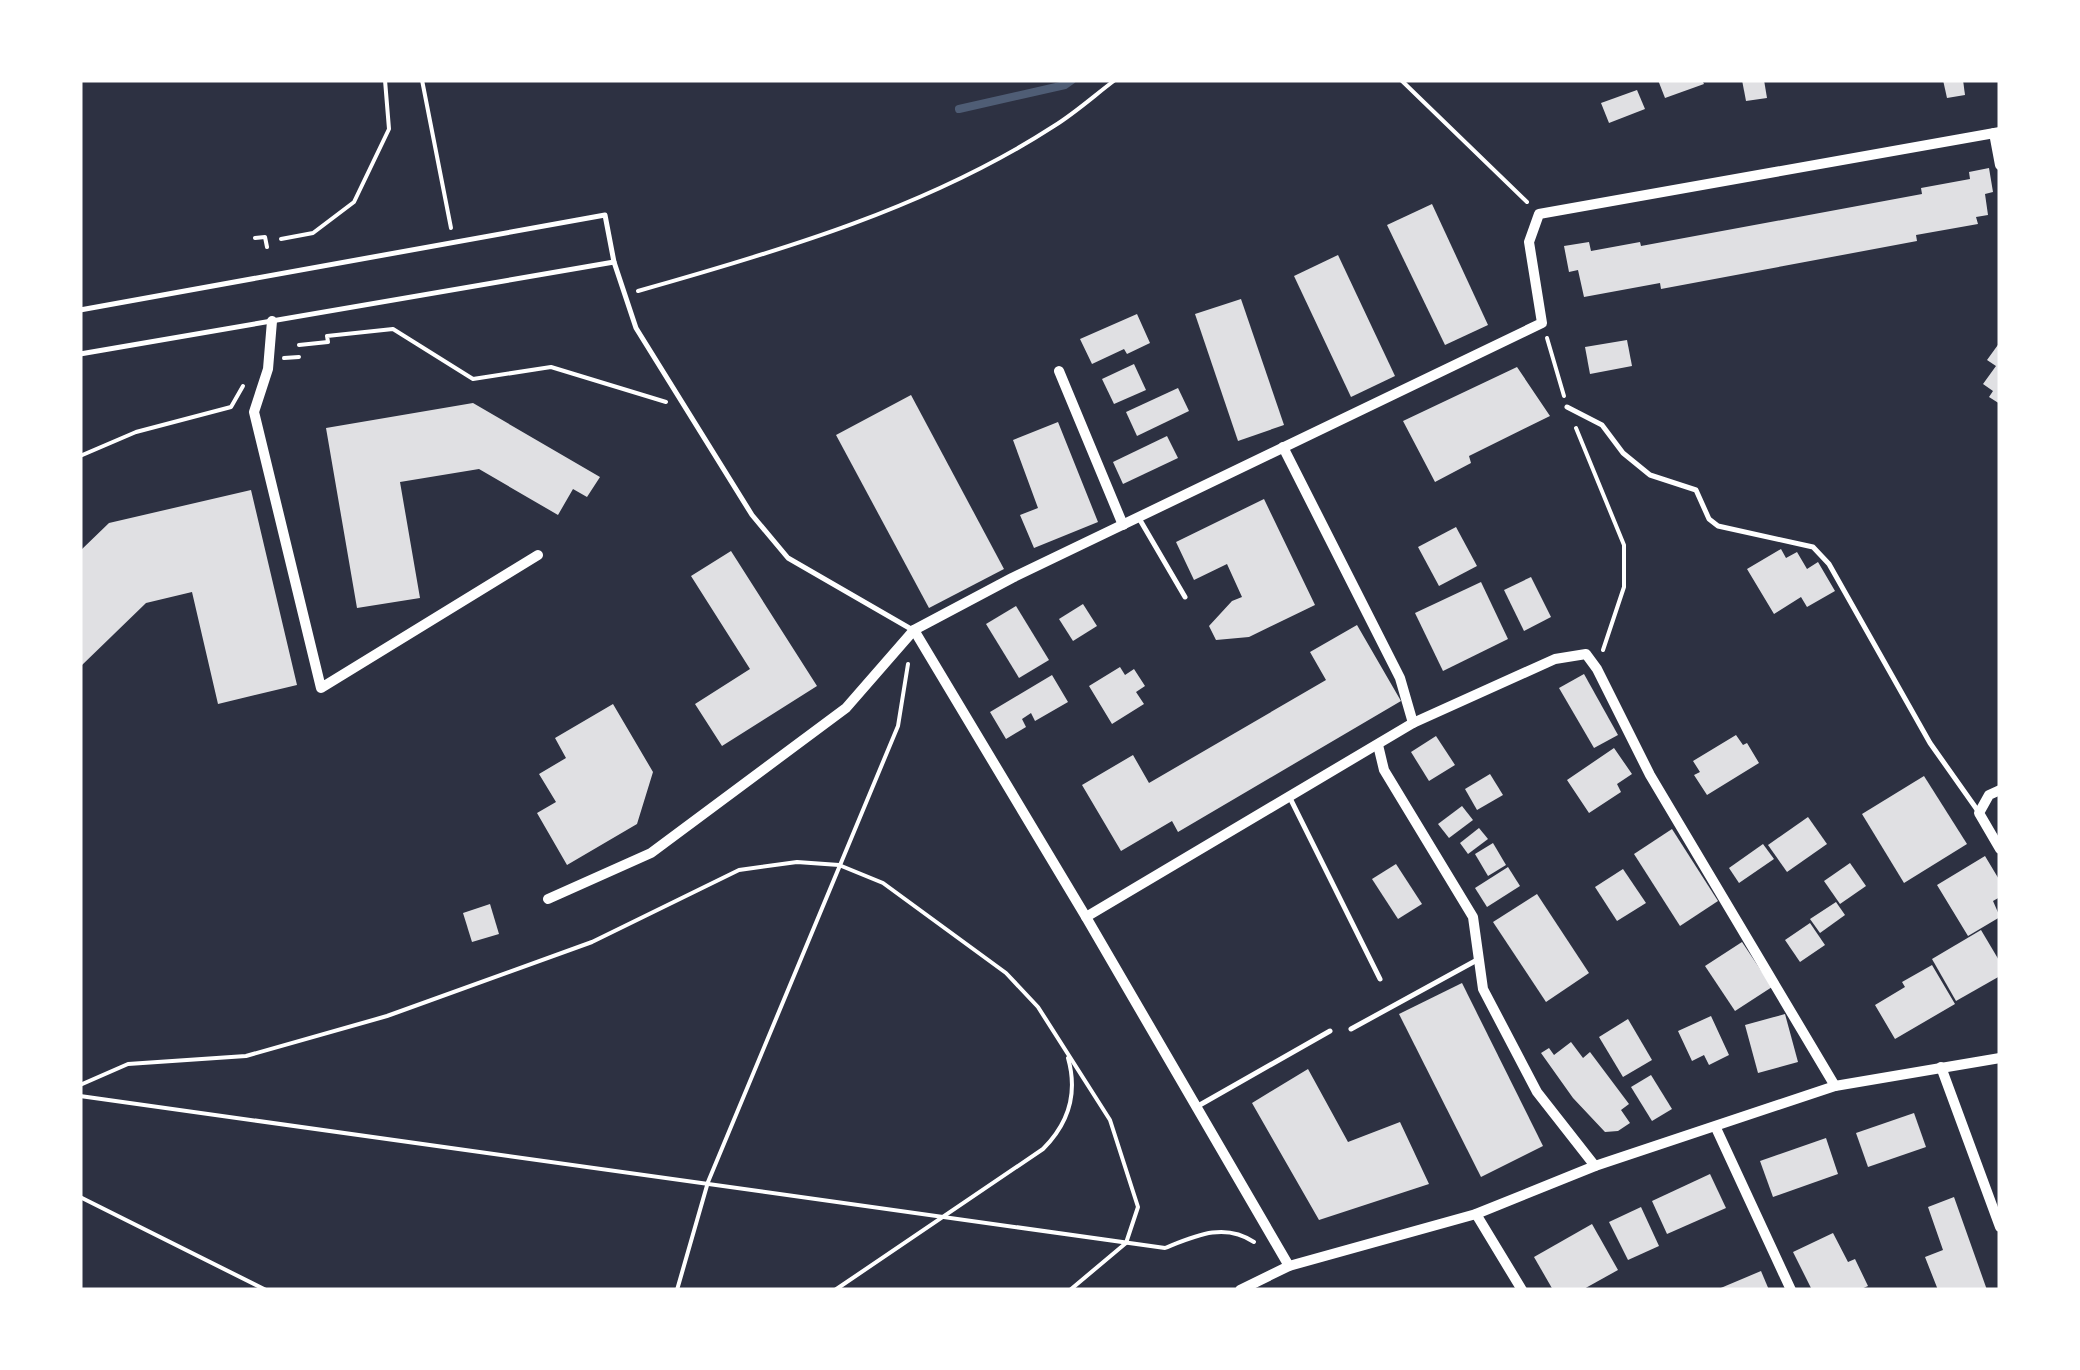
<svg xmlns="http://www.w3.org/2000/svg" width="2080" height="1370" font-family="Rubik,sans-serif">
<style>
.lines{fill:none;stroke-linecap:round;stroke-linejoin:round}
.stream{stroke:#4f5d75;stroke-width:8}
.building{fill:#e0e0e3}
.path{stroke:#fff;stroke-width:4}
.service{stroke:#fff;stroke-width:5}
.minor{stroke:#fff;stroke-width:10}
</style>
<rect width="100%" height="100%" fill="#2d3142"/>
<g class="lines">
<!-- stream -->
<polyline class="stream" points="959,109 1065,85 1072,80"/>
</g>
<!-- building -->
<g class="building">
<polygon points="1658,80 1702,80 1704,84 1665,98"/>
<polygon points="1742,80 1764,80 1767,98 1746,101"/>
<polygon points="1943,80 1963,80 1965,95 1947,98"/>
<polygon points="1637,90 1645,109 1609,123 1601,103"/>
<polygon points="1989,168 1993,192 1985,194 1988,215 1976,217 1978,224 1916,235 1917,241 1661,289 1660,283 1584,297 1578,270 1569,272 1564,246 1589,242 1591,251 1640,242 1641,246 1922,194 1921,188 1970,179 1969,172"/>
<polygon points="1432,204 1488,325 1445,345 1387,225"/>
<polygon points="1338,255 1395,376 1351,397 1294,276"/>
<polygon points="1241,299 1284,425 1238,441 1195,314"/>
<polygon points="1137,314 1150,343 1127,354 1124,349 1092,364 1080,339"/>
<polygon points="1627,340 1632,366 1590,374 1585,347"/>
<polygon points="2000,342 2000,404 1989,397 1993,391 1983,384 1996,366 1987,360"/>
<polygon points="1134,364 1146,390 1114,404 1102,379"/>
<polygon points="1517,367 1550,416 1469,456 1471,463 1435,482 1403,421"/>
<polygon points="1178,388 1189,411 1137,436 1126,412"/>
<polygon points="911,395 1004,569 929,608 836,435"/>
<polygon points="473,403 600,477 587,497 573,489 558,515 479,469 400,482 420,598 357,608 326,428"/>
<polygon points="1058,422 1098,522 1034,548 1020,515 1038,508 1013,440"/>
<polygon points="1167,436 1178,458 1123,484 1113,462"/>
<polygon points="251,490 297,685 218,704 192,592 146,603 80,667 80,551 109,523"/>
<polygon points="1264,499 1315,605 1249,637 1216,640 1209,626 1232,601 1242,597 1227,564 1194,580 1176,542"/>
<polygon points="1456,527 1477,566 1439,586 1418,547"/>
<polygon points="1781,549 1786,558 1797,552 1807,569 1818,562 1835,591 1807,607 1801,597 1774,614 1747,569"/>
<polygon points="731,551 817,686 722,746 695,704 750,669 691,576"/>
<polygon points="1531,577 1551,617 1524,631 1504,590"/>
<polygon points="1481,582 1508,639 1443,671 1415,613"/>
<polygon points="1083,604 1097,626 1073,641 1059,619"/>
<polygon points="1016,606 1049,660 1019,678 986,624"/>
<polygon points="1357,625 1401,701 1178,832 1172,821 1121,851 1082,785 1133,755 1149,783 1326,680 1310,652"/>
<polygon points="1120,667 1125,675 1134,669 1145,686 1136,692 1144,704 1112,724 1089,686"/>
<polygon points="1584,674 1618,735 1594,748 1559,688"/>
<polygon points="1052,675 1068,702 1035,721 1031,713 1022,719 1026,727 1006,739 990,712"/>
<polygon points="613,704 653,772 637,824 567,865 537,813 556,802 539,774 566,758 555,738"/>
<polygon points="1736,735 1743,745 1747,743 1759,763 1707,795 1694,775 1700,772 1693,761"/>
<polygon points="1436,736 1455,765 1429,781 1411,752"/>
<polygon points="1614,748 1632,774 1617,784 1621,792 1589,813 1567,780"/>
<polygon points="1490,774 1503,795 1477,810 1465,789"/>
<polygon points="1924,776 1967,844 1904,883 1862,814"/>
<polygon points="1462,806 1473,820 1449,838 1438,824"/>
<polygon points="1808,817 1827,844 1787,872 1768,845"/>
<polygon points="1479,828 1488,839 1468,854 1460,843"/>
<polygon points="1672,829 1718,901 1680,926 1634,854"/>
<polygon points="1493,843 1506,865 1488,876 1475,854"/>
<polygon points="1763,844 1774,859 1739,883 1729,868"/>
<polygon points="1985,856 2000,881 2000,897 1993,901 2000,917 1968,936 1937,885"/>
<polygon points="1850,863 1866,886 1840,904 1824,881"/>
<polygon points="1396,864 1422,904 1398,919 1372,879"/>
<polygon points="1508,867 1520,886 1487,907 1475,888"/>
<polygon points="1623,869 1646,903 1617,921 1595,887"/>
<polygon points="1537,894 1589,973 1546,1002 1493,922"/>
<polygon points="1836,902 1845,915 1820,933 1810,919"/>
<polygon points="490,904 499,934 472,942 463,913"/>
<polygon points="1810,923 1825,945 1800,962 1785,940"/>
<polygon points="1981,930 2000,962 2000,976 1956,1001 1932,959"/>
<polygon points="1742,942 1772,987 1735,1011 1705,966"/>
<polygon points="1932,965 1955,1004 1895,1039 1875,1005 1905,987 1902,982"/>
<polygon points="1462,983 1543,1146 1481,1177 1399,1014"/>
<polygon points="1785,1014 1798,1062 1758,1073 1745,1025"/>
<polygon points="1711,1016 1729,1055 1709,1065 1704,1055 1692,1061 1678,1031"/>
<polygon points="1628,1019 1652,1060 1623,1077 1599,1037"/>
<polygon points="1571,1042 1583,1058 1590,1052 1629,1104 1621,1110 1630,1123 1618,1131 1605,1132 1573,1098 1541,1053 1549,1048 1554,1055"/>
<polygon points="1308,1069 1348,1142 1400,1122 1429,1184 1319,1220 1252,1103"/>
<polygon points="1651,1075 1672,1109 1652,1121 1631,1087"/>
<polygon points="1914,1113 1926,1147 1868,1167 1856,1133"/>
<polygon points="1826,1138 1838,1174 1773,1197 1760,1161"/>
<polygon points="1710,1174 1726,1208 1667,1234 1652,1201"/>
<polygon points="1954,1197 1987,1290 1938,1290 1925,1257 1943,1250 1928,1207"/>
<polygon points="1641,1207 1659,1246 1628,1260 1609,1222"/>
<polygon points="1592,1224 1618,1270 1582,1290 1553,1290 1534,1257"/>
<polygon points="1833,1233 1848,1262 1855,1259 1868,1286 1859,1290 1812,1290 1793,1252"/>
<polygon points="1761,1271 1769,1290 1716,1290"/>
</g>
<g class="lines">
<!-- path -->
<g class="path">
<polyline points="422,80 451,228"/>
<polyline points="1401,80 1527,202"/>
<polyline points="255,238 265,237 267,247"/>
<polyline points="281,239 313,233 354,202 389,129 385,80"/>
<path d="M638,291C780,251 929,207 1054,126C1075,113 1095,95 1115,80"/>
<polyline points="1547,338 1564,396"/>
<polyline points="299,345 328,342 327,336 393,329 473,379 551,367 666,402"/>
<polyline points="284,358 299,357"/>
<polyline points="1576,428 1624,545 1624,587 1603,650"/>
<polyline points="80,456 136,432 231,407 243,386"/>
<polyline points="80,1085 128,1064 246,1056 387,1016 592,942 739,870 797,862 839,865 883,883 1006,973 1038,1007 1110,1120 1138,1207 1126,1243 1070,1290"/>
<path d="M80,1096L1165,1248C1195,1236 1224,1222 1254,1242"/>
<polyline points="80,1197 266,1290"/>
<polyline points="677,1290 708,1182 898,726 908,664"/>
<path d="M835,1290L1043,1149C1068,1124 1078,1093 1068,1058"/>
</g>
<!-- service -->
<g class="service">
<polyline points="80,310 605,215 614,262 636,328 752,515 788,558 911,629"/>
<polyline points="80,354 614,262"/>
<polyline points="1567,407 1602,425 1623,453 1650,475 1696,490 1709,519 1718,526 1813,547 1829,564 1930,743 1978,811"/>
<polyline points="1140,520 1185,597"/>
<polyline points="1290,798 1380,979"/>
<polyline points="1351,1029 1477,960"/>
<polyline points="1198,1106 1330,1031"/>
</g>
<!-- minor -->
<g class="minor">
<polyline points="1994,133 2000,165"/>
<polyline points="272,321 268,369 254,412 321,688 538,555"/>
<polyline points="1059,371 1123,525"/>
<polyline points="1283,447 1400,678 1413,723"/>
<polyline points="914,630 1086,917 1289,1266"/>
<polyline points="1378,745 1384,770 1473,917 1483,989 1537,1092 1595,1166"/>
<polyline points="2000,790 1989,795 1979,813 2000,849"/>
<polyline points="548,899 651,853 846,708 914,630 1012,578 1542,323 1529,242 1539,214 2000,132"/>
<polyline points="1086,917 1413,723 1555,659 1586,654 1597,669 1650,775 1835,1086"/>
<polyline points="1941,1067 2000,1227"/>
<polyline points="1716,1128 1791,1290"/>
<polyline points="1476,1214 1522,1290"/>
<polyline points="1240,1290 1289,1266 1476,1214 1595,1166 1835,1086 2000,1058"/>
</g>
</g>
<!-- border -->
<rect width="2080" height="1370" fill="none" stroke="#ffffff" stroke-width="165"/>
</svg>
